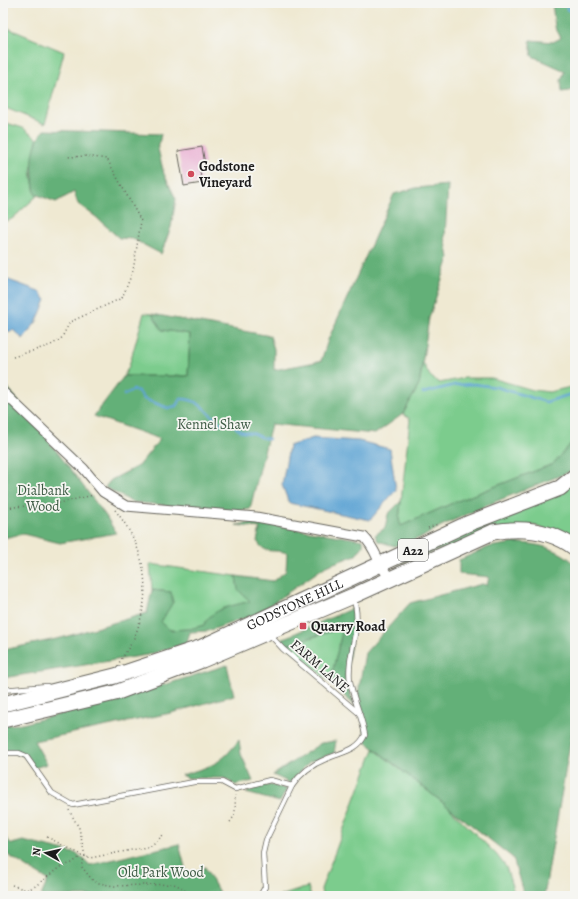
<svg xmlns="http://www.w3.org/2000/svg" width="578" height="899" font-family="Alegreya,serif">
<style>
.green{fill:#7bcc8d;stroke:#4c7454}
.forest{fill:#64b078;stroke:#40664a}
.water{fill:#5ea4d4;stroke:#3d6078}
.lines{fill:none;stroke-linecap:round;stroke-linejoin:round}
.stream{stroke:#5ea4d4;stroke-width:2.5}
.building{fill:#e9acd1}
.service-casing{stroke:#66645c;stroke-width:6}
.minor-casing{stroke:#66645c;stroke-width:11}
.trunk-casing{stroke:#66645c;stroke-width:17}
.path{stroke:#66645c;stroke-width:1.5;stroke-dasharray:1 3;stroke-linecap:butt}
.service{stroke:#fff;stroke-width:4.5}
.minor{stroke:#fff;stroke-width:9}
.trunk{stroke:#fff;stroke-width:15}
.poi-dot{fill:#d1495b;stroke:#f6f6f2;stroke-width:1.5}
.labels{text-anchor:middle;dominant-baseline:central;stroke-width:3.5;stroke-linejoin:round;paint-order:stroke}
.shield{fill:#f6f6f2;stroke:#5d5d5c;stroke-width:1}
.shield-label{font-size:13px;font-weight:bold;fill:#1c1c1c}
.poi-label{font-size:14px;font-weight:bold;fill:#1c1c1c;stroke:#f6f6f2;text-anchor:start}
.park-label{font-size:14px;fill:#3d5a44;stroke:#f6f6f2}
.street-label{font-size:14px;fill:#1c1c1c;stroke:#f6f6f2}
</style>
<rect width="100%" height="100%" fill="#f6f6f2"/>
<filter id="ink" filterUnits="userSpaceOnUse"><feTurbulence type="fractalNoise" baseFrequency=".025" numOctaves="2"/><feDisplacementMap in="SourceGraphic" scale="8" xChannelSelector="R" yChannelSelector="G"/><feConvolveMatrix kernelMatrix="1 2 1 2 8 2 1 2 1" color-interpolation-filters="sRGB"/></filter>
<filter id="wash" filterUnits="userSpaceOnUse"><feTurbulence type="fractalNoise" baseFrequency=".012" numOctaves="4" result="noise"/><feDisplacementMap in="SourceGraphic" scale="16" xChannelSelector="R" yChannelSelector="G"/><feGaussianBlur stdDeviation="0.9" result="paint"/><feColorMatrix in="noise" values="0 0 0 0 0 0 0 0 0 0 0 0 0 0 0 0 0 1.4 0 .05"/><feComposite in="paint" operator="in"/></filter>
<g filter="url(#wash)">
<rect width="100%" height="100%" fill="#efe9d2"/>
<!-- green -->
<g class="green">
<polygon points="3,26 64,52 45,124 3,107"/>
<polygon points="3,122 23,128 37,139 31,171 35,194 38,195 12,219 3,222"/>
<polygon points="144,313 152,314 162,330 190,334 188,376 124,376 129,366"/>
<polygon points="423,363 430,376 439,383 465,378 492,378 533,390 549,392 575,386 575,439 553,464 455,502 401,526 399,520 410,419 403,414 419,385"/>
<polygon points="575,483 575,540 532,525 435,551 397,565 466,531"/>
<polygon points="150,564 236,576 238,589 250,601 221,609 204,625 190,629 170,630 160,622 173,602 171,592 152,590"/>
<polygon points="343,628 330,682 286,645"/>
<polygon points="374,749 447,806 496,854 506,867 515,896 322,896 321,889"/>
<polygon points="308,887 311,896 280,896"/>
</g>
<!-- forest -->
<g class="forest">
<polygon points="552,3 575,3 575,90 562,92 561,80 565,71 532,56 530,40 553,42 561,38 555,27"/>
<path d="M44,130L161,134L158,149L164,174L176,199L171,227L161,254L133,239L119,238L96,217L78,204L74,192L56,202L35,194C32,172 29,148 44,130Z"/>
<polygon points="448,185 445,237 449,258 429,318 419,385 403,414 375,434 271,424 250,509 235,512 132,502 105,487 111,480 138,466 160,439 94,416 124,376 188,376 190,334 162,330 152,314 270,336 274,349 274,370 321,361 328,340 394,194 416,188"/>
<polygon points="3,381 106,516 116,533 60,543 23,534 3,538"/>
<polygon points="575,439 575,464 569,472 497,501 441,526 423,537 394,546 378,541 375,535 385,528 388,514 401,501 399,520 401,526 455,502 553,464"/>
<path d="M256,522L363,540V546L356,555L326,566L257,614L208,631L190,632L187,643L147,655L3,678V650L61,638L147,613L152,590L171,592L173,602L161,622L170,630L190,629L204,625C211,608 234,606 250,601L238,590L236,576L273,581L286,571L287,553C273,548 266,556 257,541L260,528L236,525Z"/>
<path d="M514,543C536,543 559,548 575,564V737L572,732L544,896H524L513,858L366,742L358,694L365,653L410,603L482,584L487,585L489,577L459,574V560L489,547Z"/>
<polygon points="353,608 354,625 345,680 355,706 330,682 343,628 286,645 282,639"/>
<polygon points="227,665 234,695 171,713 34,741 47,764 34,768 24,756 3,749 3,725 22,724 126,697"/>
<path d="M239,740L241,754L253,781L235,785L224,778H188L182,775C213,765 219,766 239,740Z"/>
<polygon points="336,741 334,753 309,762 290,783 273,775 321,743"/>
<polygon points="271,785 287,789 280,802 246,793 260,786"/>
<polygon points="3,836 12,844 23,841 78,854 90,865 179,844 187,875 205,867 221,896 41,896 48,880 3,852"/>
</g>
<!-- water -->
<g class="water">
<polygon points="3,278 39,291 46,300 37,321 23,339 13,330 8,332 3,326"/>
<polygon points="313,438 359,441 390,449 396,490 370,520 289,503 282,485 289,446"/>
</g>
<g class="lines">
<!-- stream -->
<g class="stream">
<polyline points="566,3 567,9 575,12"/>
<polyline points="423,393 455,385 474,384 496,387 546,402 575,393"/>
<path d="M124,395L133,390L138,391L144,399L168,408L176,406L180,399C201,398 206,414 222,424L233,423C238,432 242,432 251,433C258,434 258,438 269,439"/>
</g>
</g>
<g id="blocks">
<!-- building -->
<polygon class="building" points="202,147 205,164 199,166 202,183 184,186 178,151"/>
</g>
</g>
<g filter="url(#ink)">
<use href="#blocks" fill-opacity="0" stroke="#66645c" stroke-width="1"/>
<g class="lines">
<defs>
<g id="service">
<polyline points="270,635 283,649 360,714"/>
<polyline points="3,690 47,686"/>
<path d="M3,753H19L26,756L52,793L73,805L194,782H222L235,789L270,780L292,786C300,774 313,764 326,759C341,752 358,751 365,735C362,716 353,699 350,681C346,653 364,625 353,598"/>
<polyline points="260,896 265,887 263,853 266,840 292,786"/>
</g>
<path id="minor" d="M3,392L84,469L103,492L126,506L256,517L364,537C377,549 378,567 391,579"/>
<g id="trunk">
<path id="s1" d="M3,704L115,676L202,647L467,524L560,488L575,476"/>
<path d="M3,720L115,693L202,660L353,596L493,532C522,527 551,530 575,548"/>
</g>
</defs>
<!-- service casing -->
<use href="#service" class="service-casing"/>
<!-- minor casing -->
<use href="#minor" class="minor-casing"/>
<!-- trunk casing -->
<use href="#trunk" class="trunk-casing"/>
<!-- path -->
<g class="path">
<polyline points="13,357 51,345 61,339 70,322 122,298 133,271 141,221 107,159 86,156 67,157"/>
<polyline points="3,508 60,503 93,495"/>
<path d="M115,510C145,547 153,589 136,633C132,644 125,653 119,663"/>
<polyline points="428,528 438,524"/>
<polyline points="69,810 79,828 85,856 90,858 152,846 163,835"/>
<path d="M230,822C237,814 235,805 235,795"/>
<polyline points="47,837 82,855"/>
<polyline points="85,856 81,866 94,882 114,886 174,884 183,888 189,896"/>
<polyline points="12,885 26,890 34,887 60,867 72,863 84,854"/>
</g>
<!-- service -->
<use href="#service" class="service"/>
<!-- minor -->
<use href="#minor" class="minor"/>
<!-- trunk -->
<use href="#trunk" class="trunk"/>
</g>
</g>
<!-- markers -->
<g class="poi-dot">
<circle cx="191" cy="174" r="4"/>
<rect x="299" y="622" width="8" height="8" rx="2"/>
</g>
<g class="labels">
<!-- shield labels -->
<rect class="shield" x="398" y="539" width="30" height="22" rx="3"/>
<g class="shield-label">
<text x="413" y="550">A22</text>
</g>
<!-- poi labels -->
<g class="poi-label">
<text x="199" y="166">Godstone<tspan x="199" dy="16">Vineyard</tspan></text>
<text x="311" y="626">Quarry Road</text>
</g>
<!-- park labels -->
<g class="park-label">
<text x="214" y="424">Kennel Shaw</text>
<text x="43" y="490">Dialbank<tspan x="43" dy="16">Wood</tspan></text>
<text x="161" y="872">Old Park Wood</text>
</g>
<!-- street labels -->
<g class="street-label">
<text stroke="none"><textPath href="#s1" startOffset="309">GODSTONE HILL</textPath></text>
<text transform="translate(320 666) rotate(41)">FARM LANE</text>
</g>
</g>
<!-- margin -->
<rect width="578" height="899" fill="none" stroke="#f6f6f2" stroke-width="16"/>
<!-- north arrow -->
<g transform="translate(46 853) rotate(278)" stroke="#f6f6f2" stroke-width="3" paint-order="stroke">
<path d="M0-3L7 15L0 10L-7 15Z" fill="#1c1c1c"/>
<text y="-6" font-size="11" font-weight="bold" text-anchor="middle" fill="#1c1c1c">N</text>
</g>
</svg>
